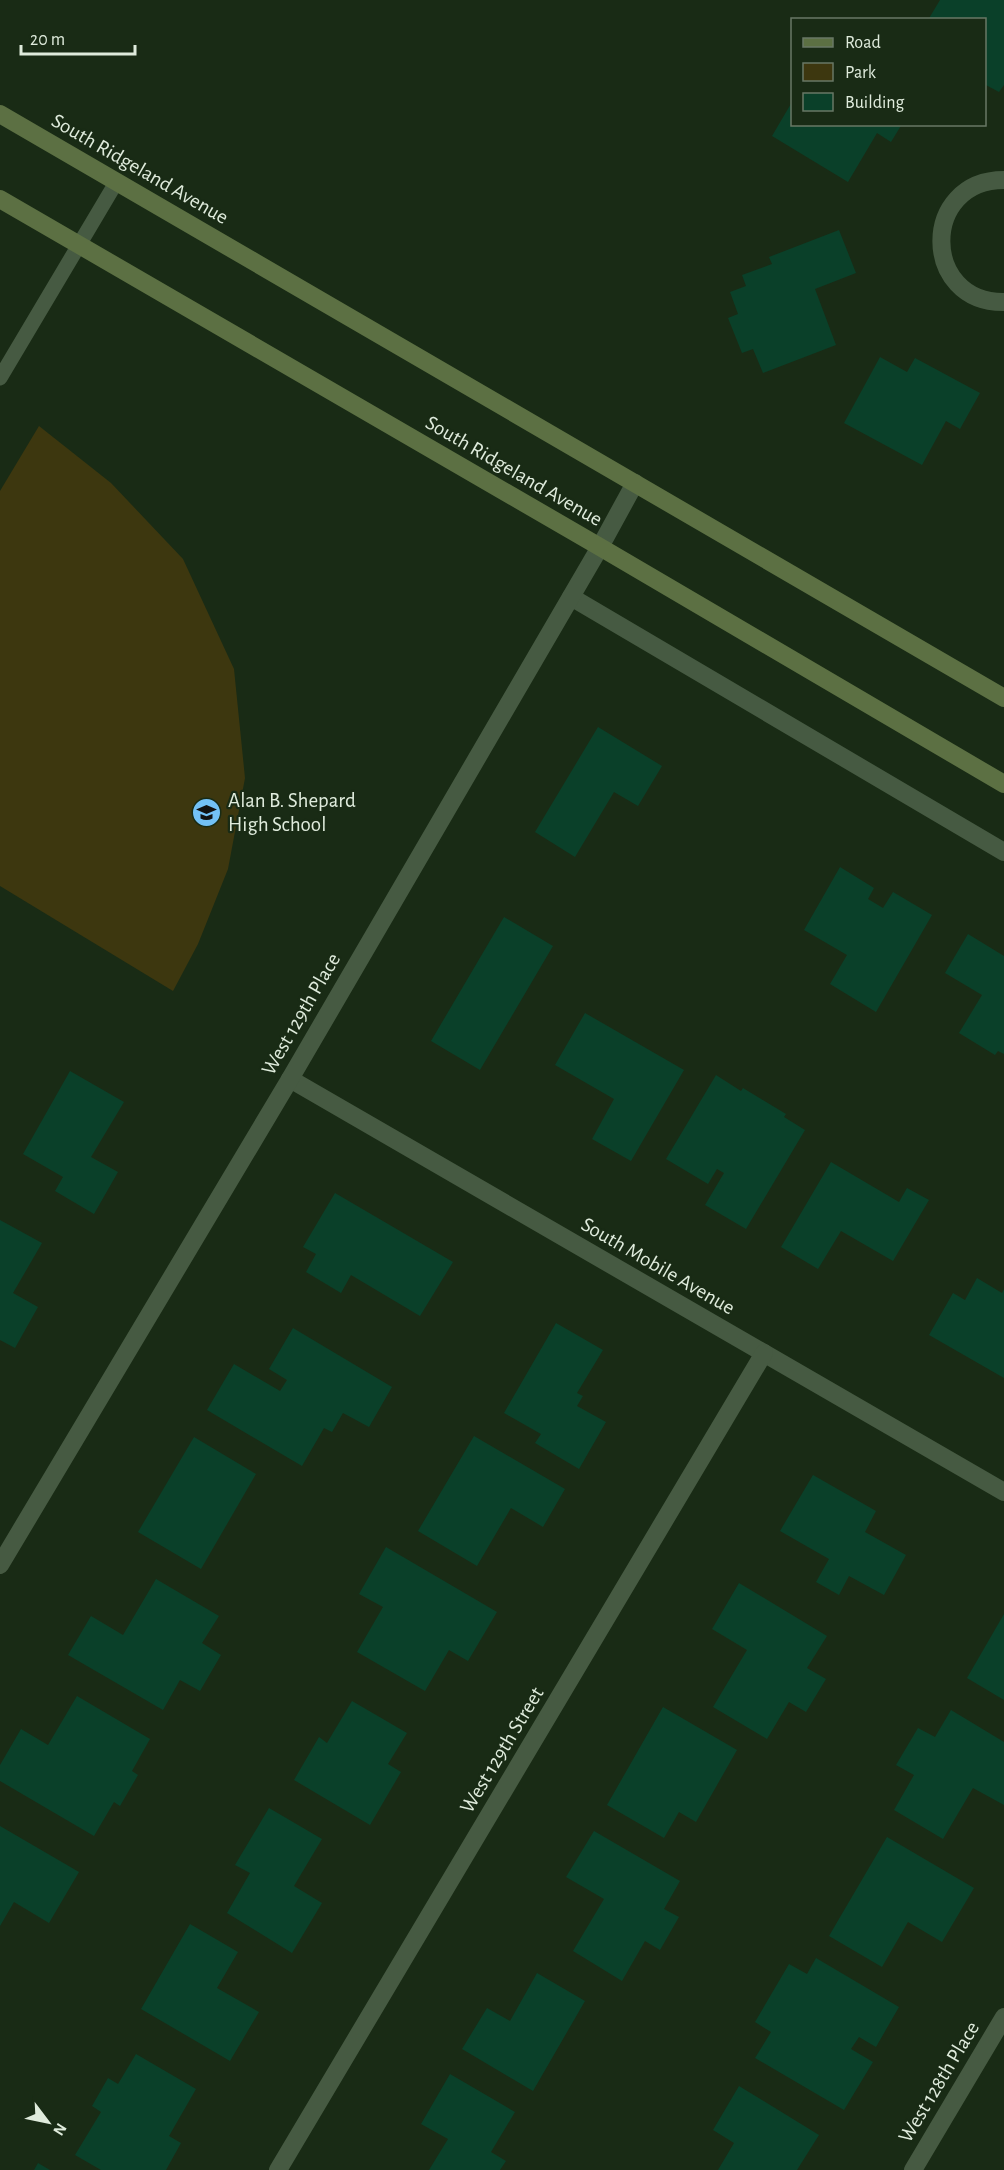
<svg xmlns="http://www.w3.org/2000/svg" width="1004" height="2170" font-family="'Alegreya Sans',sans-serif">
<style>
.green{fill:#3d370f}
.building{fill:#0a4029}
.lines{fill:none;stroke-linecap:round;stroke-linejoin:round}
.lane{stroke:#465a42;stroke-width:15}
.street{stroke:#465a42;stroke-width:18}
.secondary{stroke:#5c7043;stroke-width:18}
.labels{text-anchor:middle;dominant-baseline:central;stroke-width:4.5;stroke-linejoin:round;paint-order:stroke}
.street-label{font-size:21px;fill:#dfebdc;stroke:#192b15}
.poi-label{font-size:21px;fill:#dfebdc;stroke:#192b15;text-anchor:start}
</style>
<rect width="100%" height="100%" fill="#192b15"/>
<!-- green -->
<polygon class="green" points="39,426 111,483 183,559 234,669 245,778 228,869 198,944 173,991 0,886 0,491"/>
<!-- building -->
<g class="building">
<polygon points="940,0 1004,0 1004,85 999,92 984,84 984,20 928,20"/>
<polygon points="792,102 792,124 902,124 891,142 877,133 848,182 772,136"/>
<polygon points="839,230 856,273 815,289 836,345 763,373 753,349 742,353 728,318 738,314 730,292 746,286 742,275 772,264 769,257"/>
<polygon points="880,357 907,372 915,358 980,393 960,429 946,421 922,465 844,423"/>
<polygon points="598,727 662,766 638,806 614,792 575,857 535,832"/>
<polygon points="840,867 874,888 868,899 883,908 893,892 932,915 876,1012 830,984 847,955 804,930"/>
<polygon points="504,917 553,946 480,1070 431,1041"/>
<polygon points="968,934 1004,956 1004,1054 998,1051 995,1055 959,1033 982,995 945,973"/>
<polygon points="585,1013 684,1070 631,1161 592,1139 614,1099 555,1065"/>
<polygon points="70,1071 124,1102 91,1157 118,1172 94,1214 55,1191 63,1177 23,1154"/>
<polygon points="716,1075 741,1091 743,1088 786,1114 784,1117 805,1130 746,1229 705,1205 724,1173 717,1169 708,1184 666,1159"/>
<polygon points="831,1162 899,1202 907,1188 929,1200 893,1261 841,1231 818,1269 781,1247"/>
<polygon points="335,1193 453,1262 420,1316 351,1275 341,1293 306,1272 316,1254 303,1247"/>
<polygon points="0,1220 42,1243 13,1293 38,1307 15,1348 0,1340"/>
<polygon points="977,1278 1002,1293 1004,1289 1004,1378 929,1335 953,1293 965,1300"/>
<polygon points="556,1323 603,1350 577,1393 583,1396 577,1406 606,1422 579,1469 535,1443 541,1434 504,1413"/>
<polygon points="293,1328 392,1387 369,1427 343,1413 332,1432 324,1428 302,1466 207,1410 234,1364 280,1391 287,1380 269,1369"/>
<polygon points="474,1436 565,1489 543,1527 511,1508 477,1566 418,1531"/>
<polygon points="194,1437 256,1474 201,1569 138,1532"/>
<polygon points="813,1475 876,1511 865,1532 906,1555 884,1595 849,1576 839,1595 816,1582 829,1559 780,1531"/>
<polygon points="386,1547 497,1612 468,1661 449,1650 425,1691 357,1652 383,1607 359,1594"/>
<polygon points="156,1579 219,1616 202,1643 221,1655 200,1691 180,1680 163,1710 68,1655 91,1616 123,1635"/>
<polygon points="739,1583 827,1636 807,1668 826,1679 806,1712 789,1702 767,1739 713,1707 747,1650 712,1629"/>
<polygon points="1004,1614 1004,1700 967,1678"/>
<polygon points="77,1696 150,1739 132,1771 138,1775 120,1806 114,1802 94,1836 0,1781 0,1765 21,1729 48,1745"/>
<polygon points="352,1701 407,1733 388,1764 401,1772 370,1825 294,1780 319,1737 327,1743"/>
<polygon points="663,1707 737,1750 696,1822 679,1812 664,1838 607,1805"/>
<polygon points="951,1710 1004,1742 1004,1805 973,1788 943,1839 894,1810 914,1775 896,1765 918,1728 935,1737"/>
<polygon points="269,1808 322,1839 294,1886 322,1903 292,1953 227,1913 250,1873 235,1865"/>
<polygon points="0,1826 79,1872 49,1923 14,1902 0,1926"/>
<polygon points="594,1831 680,1881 664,1909 679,1917 660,1950 645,1941 622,1981 573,1951 604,1899 566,1877"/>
<polygon points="887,1837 974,1888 942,1942 908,1922 882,1967 829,1936"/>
<polygon points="190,1924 238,1952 217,1988 259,2012 230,2061 141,2009"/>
<polygon points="816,1958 899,2007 876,2047 859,2037 851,2049 873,2062 844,2110 755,2058 771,2032 755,2022 789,1964 807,1974"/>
<polygon points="537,1973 585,2001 533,2091 462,2049 487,2008 510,2021"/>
<polygon points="136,2054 196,2089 169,2136 181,2143 166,2170 101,2170 75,2155 101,2112 92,2106 108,2078 118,2084"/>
<polygon points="450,2074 515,2112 491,2152 506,2161 500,2170 429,2170 448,2139 421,2124"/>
<polygon points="739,2086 819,2135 797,2170 718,2170 734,2143 713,2130"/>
<polygon points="38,2163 50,2170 34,2170"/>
</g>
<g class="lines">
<!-- lane -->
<polyline class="lane" points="0,378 117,181"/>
<!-- street -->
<g class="street">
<path d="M1004,180C920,180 921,303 1004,302"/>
<polyline points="571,597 1004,852"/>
<polyline points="290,1079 1004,1492"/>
<polyline points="0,1565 290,1079 600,547 635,483"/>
<polyline points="278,2170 764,1353"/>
<polyline points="913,2170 1004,2017"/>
</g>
<!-- secondary -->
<g class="secondary">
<polyline points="0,114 1004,698"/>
<polyline points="0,199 600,547 1004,784"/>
</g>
</g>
<!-- icons -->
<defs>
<symbol id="school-disc" viewBox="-11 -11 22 22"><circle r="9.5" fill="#73c1f6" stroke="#192b15"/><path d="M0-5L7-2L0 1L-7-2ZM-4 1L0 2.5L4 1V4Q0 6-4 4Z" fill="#111"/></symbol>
</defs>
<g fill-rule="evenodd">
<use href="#school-disc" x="190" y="796" width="33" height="33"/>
</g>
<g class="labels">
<!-- street labels -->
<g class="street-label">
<text transform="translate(140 169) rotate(30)">South Ridgeland Avenue</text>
<text transform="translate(514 471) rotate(30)">South Ridgeland Avenue</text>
<text transform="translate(301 1014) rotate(-60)">West 129th Place</text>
<text transform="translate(658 1266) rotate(30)">South Mobile Avenue</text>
<text transform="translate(502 1750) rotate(-59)">West 129th Street</text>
<text transform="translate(939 2082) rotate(-59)">West 128th Place</text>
</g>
<!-- poi labels -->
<g class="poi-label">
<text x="228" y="800">Alan B. Shepard<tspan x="228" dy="24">High School</tspan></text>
</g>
</g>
<!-- legend -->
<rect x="791" y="18" width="195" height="108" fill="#192b15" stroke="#687865" stroke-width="1.5"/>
<rect x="803" y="38" width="30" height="9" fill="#5c7043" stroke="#687865" stroke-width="1.5"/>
<text x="845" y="48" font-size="18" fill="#dfebdc">Road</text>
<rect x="803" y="63" width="30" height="18" fill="#3d370f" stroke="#687865" stroke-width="1.5"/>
<text x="845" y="78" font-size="18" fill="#dfebdc">Park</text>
<rect x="803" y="93" width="30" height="18" fill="#0a4029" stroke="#687865" stroke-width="1.5"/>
<text x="845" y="108" font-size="18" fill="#dfebdc">Building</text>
<!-- north arrow -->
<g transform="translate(48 2122) rotate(122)" stroke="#192b15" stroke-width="4.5" paint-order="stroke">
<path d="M0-4.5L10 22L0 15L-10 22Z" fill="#dfebdc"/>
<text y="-9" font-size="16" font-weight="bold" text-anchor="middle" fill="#dfebdc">N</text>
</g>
<!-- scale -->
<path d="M21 45v9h114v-9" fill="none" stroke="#dfebdc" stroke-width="3"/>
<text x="30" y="45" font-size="18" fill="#dfebdc" stroke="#192b15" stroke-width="4.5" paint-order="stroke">20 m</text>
</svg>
